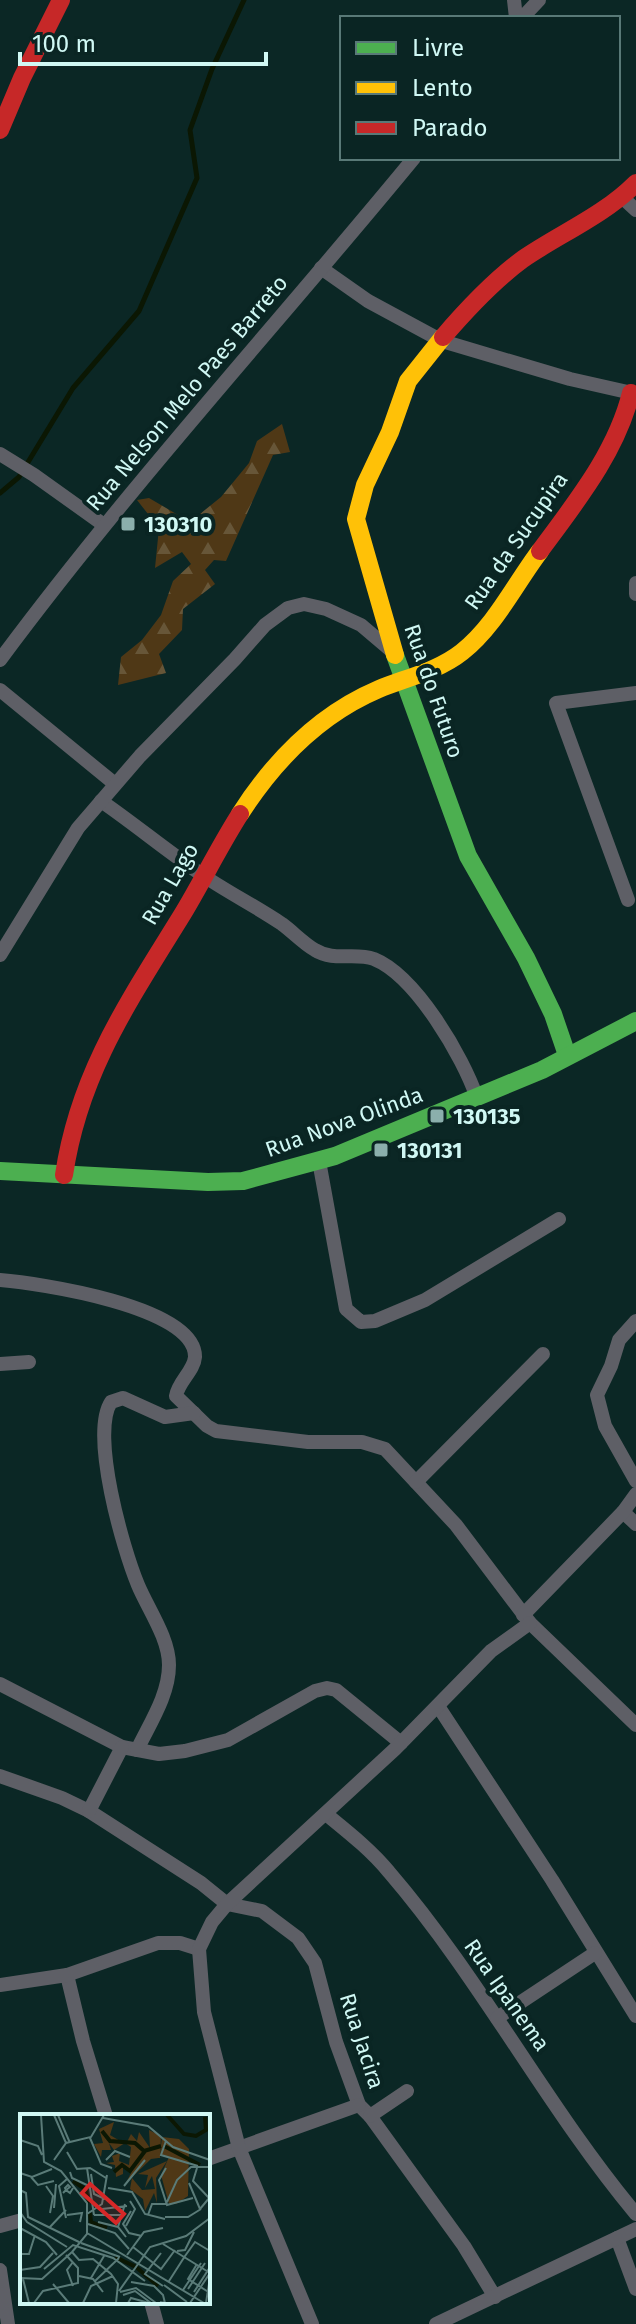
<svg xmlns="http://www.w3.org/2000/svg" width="636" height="2324" font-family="'Fira Sans',sans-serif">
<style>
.forest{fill:url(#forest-firs)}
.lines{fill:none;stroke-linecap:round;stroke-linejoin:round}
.stream{stroke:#0b1703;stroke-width:5}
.street{stroke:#5e5f66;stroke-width:14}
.fast{stroke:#4caf50;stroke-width:18}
.slow{stroke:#ffc107;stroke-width:18}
.jam{stroke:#c62828;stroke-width:18}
.poi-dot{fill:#8bafac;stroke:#0a2523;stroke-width:3}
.labels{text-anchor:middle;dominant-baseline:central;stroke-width:8;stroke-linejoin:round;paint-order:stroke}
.street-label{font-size:22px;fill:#d0f8f4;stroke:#0a2523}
.poi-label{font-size:22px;font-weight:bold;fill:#d0f8f4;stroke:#0a2523;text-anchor:start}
.inset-river{fill:none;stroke:#0b1703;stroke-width:4}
.inset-road{fill:none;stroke:#5a7b78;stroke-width:2}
.view{fill:#d62828;fill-opacity:0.15;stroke:#d62828;stroke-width:4}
.inset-edge{fill:none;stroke:#d0f8f4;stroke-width:4}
</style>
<defs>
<pattern id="forest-firs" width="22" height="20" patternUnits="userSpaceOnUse" patternTransform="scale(2)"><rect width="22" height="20" fill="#4f3816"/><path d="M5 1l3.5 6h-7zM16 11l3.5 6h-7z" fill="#675638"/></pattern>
</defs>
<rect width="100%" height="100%" fill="#0b2725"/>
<!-- forest -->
<polygon class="forest" points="282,424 290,452 273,455 226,561 214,560 205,570 215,584 183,609 182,630 159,654 166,673 118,685 121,657 142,640 161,615 173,581 191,564 182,552 155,568 159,528 137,500 149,498 190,522 221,497 249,463 257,441"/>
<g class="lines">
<!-- stream -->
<polyline class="stream" points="0,493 19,477 73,388 139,311 197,178 190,130 212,69 244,0"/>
<!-- street -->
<g class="street">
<polyline points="514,0 516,18"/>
<polyline points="522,18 539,0"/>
<polyline points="623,198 636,210"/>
<polyline points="321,268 368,301 442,341 570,379 636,394"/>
<polyline points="0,454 34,475 104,525"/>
<polyline points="636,583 636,594"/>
<path d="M0,660C129,486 276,326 414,158"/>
<polyline points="0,690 115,784"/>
<path d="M101,801C136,825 169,853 204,876C229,893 257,907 282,924C293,932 303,943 315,950C334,962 354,952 374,959C416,976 463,1057 477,1098"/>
<polyline points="628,900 556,703 636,693"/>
<polyline points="0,955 78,828 140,756 235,659 265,625 288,608 304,604 326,609 361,625 394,653"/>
<polyline points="319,1161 346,1309 361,1322 375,1321 425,1300 559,1219"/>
<path d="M0,1280C37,1283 196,1306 195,1357C194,1371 178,1382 176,1396L207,1426L216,1431L308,1442H362L385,1449L456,1525L530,1623L636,1725"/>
<polyline points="636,1321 619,1340 611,1366 597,1395 605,1426 636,1481"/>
<polyline points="0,1364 29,1362"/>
<polyline points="416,1482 543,1354"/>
<polyline points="623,1512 636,1524"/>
<polyline points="523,1615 623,1512 636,1494"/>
<polyline points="0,1684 122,1747 159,1754 185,1751 228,1740 315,1691 327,1688 336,1690 401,1743"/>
<polyline points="438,1706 552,1880 636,2016"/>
<path d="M137,1750C150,1723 169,1695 169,1665C169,1638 148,1609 138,1585C123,1549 90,1434 111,1402L123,1398L165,1417L194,1413"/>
<polyline points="0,1776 62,1798 89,1811 201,1883 227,1904 262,1911 298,1938 315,1963 336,2042 359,2105 370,2116 464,2246 495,2297"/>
<polyline points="89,1811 122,1747"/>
<path d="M326,1814C348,1832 371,1850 389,1872C481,1979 546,2106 636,2214"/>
<polyline points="67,1975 83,2041 106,2116"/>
<polyline points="0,1985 67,1975 158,1943 180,1943 199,1949"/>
<polyline points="497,2018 595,1953"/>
<polyline points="370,2116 407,2091"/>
<polyline points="208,2159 359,2105"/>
<polyline points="0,2226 22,2220"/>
<polyline points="617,2238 636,2289"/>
<polyline points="0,2270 8,2324"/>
<polyline points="151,2302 157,2324"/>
<polyline points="312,2324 239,2148 204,2012 199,1949 212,1922 227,1904 395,1749 491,1651 530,1623"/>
<polyline points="436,2324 636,2229"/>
</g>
<!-- fast -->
<g class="fast">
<polyline points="395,655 468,856 526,958 553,1014 567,1055"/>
<polyline points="0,1171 208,1182 243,1181 335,1156 542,1070 636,1021"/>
</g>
<!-- slow -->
<g class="slow">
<polyline points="395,655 356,519 365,485 390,432 408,381 443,337"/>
<path d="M240,814C274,761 320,714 379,689C406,678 438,671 462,652C495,626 515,584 540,551"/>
</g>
<!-- jam -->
<g class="jam">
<polyline points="0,130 22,78 61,0"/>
<path d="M443,337C467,309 493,281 523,259C561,233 603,216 636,183"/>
<path d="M540,551C576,502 616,453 631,393"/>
<path d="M64,1175C79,1073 129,1001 182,915C202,882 219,847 240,814"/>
</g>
</g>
<!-- markers -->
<g class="poi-dot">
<rect x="120" y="516" width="16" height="16" rx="4"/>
<rect x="429" y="1108" width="16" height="16" rx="4"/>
<rect x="373" y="1142" width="16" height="16" rx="4"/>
</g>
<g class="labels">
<!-- street labels -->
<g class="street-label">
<text transform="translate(187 393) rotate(-50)">Rua Nelson Melo Paes Barreto</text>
<text transform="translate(516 541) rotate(-55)">Rua da Sucupira</text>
<text transform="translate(434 691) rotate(71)">Rua do Futuro</text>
<text transform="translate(170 884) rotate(-60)">Rua Lago</text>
<text transform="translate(344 1122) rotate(-20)">Rua Nova Olinda</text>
<text transform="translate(507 1995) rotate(55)">Rua Ipanema</text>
<text transform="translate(362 2041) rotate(72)">Rua Jacira</text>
</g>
<!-- poi labels -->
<g class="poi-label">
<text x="144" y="524">130310</text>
<text x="453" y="1116">130135</text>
<text x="397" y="1150">130131</text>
</g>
</g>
<!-- overview -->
<g transform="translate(20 2114)">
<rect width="190" height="190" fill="#0b2725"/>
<path d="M94,8L90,21L100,27L107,28L111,20L117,27L119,18L130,34L129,16L141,22L140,44L146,43L131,45L106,69L114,53L108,56L103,52V60L96,63L95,51L86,49L94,48L92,42L100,39L99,47L109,51L111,33L105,29L94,36L89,29L91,36H82L81,43L74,30L83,29L79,15ZM147,47L136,64L137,89L134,79L125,97L123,85L110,75L112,64L122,76L135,75L132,62L125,74L128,61L118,60Z" fill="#4f3816"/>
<path d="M142,23L159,25L169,35L168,82L156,90H149L141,61L149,43L140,41Z" fill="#4f3816"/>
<path class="inset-river" d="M147,1L164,20L176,22L186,16L185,3M82,17L90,27L115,29L124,37L141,32M144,32L180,51M94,58L102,51L110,57L125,37M53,67L65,75L69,89M70,99L71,108L87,114M95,143L116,153L138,172"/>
<path class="inset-road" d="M21,1L24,48L41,57L67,89V120L52,138M34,1L46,29M38,1L50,29M83,4L128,12L153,33L190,46M70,24L81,50L92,54M0,26L18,32L22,41M146,27L141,41L178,52M47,38L57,55L70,54L86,64M34,46L46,29L71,23L84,1M86,46L95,37L110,43M67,54L74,101M146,54L139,66L147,91L173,84M177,54L173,67L189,84M50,58L52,64L69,72M0,59L12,63L32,55M71,60L74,80L85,85M11,63L18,71L34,67M169,69L180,95L190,83M26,72L33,82L30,99M104,72L125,46M88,74L112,78L125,100L145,105M0,76L6,79L8,103L59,128M43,79L46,76L50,73L48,71L45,74L46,76L50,79L53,74M147,88L157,66L171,53H190M34,94L36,70M82,95L107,92M111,97L103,110L109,119L122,122M0,98L7,108L47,133M67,100L82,90L87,61M47,101L62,99L60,108M74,101H102M128,101L132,90H147M145,103H168L181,95M46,104L39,72L47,65M78,108L98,113L106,123M68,110L95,119L109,135M106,112L115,95L110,87M98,113L105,90M0,114L26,128L37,141M29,114L46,96M67,119L184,189M61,129L100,143M143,130L190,159L170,189M113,133L141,155L155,136M157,137L165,136L174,118M52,138L59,146L73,145L91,160L98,170L96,189M141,139L125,160L143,172M2,140H9L15,121M107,141L124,118L143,114M165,142L175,128L190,137M53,148L47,156L53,172M177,150L168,165L190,179M24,155L53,131L93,144L125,167M0,156L20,153L33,139M59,162L73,165L83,178M0,164L22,165L52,138M71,164L84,142M3,165L9,189M75,167L99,144M149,167L165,142M111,168L134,172L143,181L145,189L140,188M33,170L49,189M144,171L167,188M168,175L185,149M163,176L181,149M99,177L130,133L166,122L190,104M100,178L116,174L136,189M174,178L190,153M103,181L115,177L131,189M14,189L23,177L58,169V154L46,141M63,189L71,172L93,162M108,189L111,184L129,189M186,189L190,163"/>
<path class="view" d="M70,70L104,100L96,109L62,79Z"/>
<rect width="190" height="190" class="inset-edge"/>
</g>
<!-- legend -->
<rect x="340" y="16" width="280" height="144" fill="#0a2523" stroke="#597977" stroke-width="2"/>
<rect x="356" y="42" width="40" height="12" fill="#4caf50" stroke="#597977" stroke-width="2"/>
<text x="412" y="56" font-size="24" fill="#d0f8f4">Livre</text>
<rect x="356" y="82" width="40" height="12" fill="#ffc107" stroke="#597977" stroke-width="2"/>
<text x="412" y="96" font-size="24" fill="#d0f8f4">Lento</text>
<rect x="356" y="122" width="40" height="12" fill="#c62828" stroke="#597977" stroke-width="2"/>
<text x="412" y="136" font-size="24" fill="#d0f8f4">Parado</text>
<!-- scale -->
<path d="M20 52v12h246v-12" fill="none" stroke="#d0f8f4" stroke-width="4"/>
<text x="32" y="52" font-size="24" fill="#d0f8f4" stroke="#0a2523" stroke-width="6" paint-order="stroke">100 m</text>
</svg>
